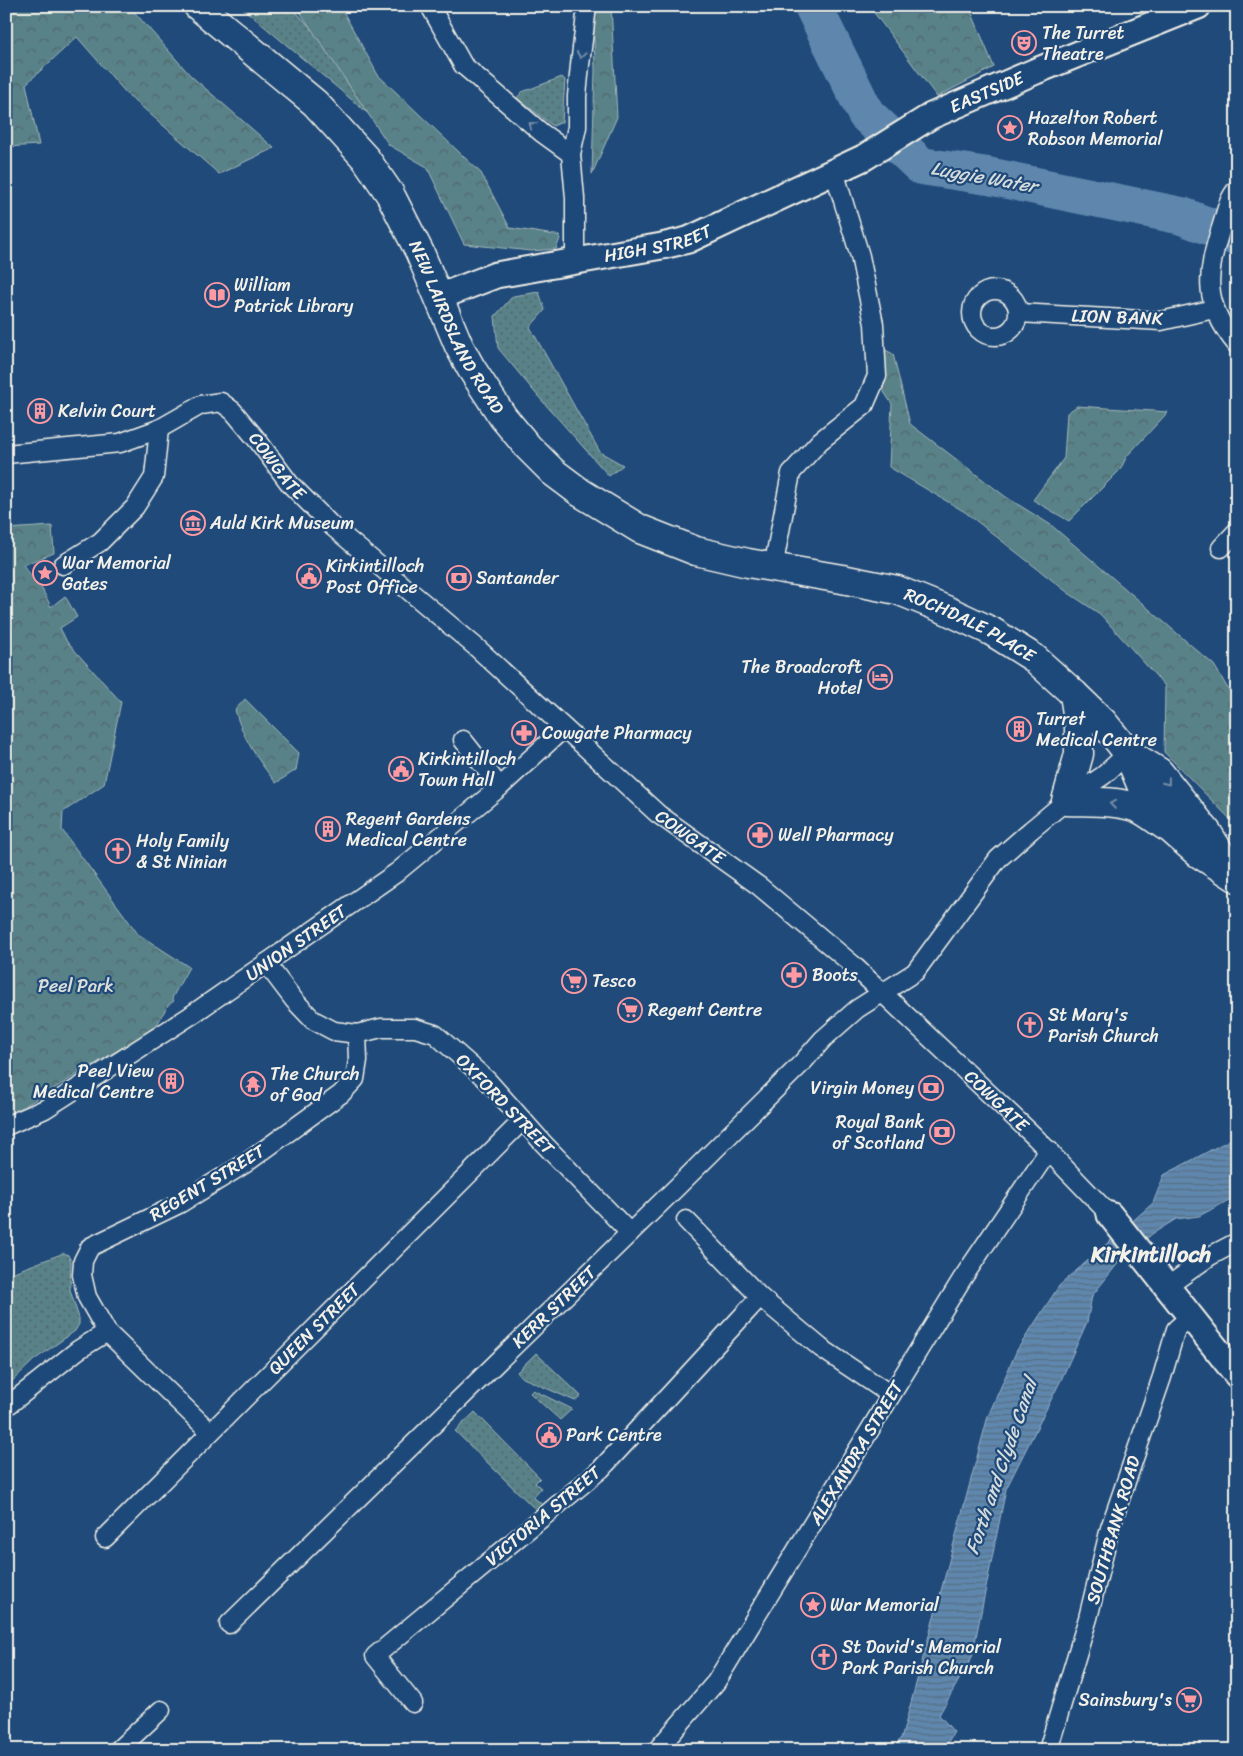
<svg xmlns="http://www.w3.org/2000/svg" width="1243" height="1756" font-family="Sriracha,sans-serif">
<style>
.grass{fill:url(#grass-dots);stroke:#a6b9b8}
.forest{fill:url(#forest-crowns);stroke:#a6b9b8}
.water{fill:url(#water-rules);stroke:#9ab1c5}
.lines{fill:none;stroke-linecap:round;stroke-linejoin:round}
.river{stroke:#5e87ad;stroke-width:38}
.street-casing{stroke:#f4f1e8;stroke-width:21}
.secondary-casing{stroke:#f4f1e8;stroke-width:29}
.primary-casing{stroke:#f4f1e8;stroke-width:31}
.street{stroke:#1f4a7a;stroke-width:18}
.secondary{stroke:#1f4a7a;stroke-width:25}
.primary{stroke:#1f4a7a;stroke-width:28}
.oneway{stroke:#748da6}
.labels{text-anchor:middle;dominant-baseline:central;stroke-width:4.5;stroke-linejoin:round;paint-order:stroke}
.poi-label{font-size:18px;fill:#f4f1e8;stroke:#1f4a7a;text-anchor:start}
.street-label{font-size:18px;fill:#f4f1e8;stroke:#1f4a7a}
.park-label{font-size:18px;fill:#dde0da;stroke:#1f4a7a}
.water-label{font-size:19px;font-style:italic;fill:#d6dcdc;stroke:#1f4a7a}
.district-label{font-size:22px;font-weight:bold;fill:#f4f1e8;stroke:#1f4a7a}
</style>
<defs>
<pattern id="grass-dots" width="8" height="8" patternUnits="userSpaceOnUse" patternTransform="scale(1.25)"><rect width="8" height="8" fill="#588188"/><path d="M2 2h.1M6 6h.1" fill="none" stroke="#51676a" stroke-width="1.8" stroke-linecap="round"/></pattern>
<pattern id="forest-crowns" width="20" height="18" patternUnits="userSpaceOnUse" patternTransform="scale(1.25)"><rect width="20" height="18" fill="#588188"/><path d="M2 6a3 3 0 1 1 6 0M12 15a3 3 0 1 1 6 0" fill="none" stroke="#51676a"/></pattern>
<pattern id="water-rules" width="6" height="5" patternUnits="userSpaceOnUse" patternTransform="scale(1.25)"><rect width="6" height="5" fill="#5e87ad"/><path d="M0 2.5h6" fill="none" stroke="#566e84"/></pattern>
</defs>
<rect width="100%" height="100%" fill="#1f4a7a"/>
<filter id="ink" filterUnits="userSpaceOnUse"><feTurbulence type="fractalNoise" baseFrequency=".02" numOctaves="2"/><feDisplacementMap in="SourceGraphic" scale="10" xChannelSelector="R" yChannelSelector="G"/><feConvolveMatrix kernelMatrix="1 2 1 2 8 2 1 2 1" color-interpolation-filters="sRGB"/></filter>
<g filter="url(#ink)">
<!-- grass -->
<g class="grass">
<polygon points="240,6 291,6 327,46 390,132"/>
<polygon points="562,77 565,80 562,122 553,126 517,98 522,92"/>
<polygon points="539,292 545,310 530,327 600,452 623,465 609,476 537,395 498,348 495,316 513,296"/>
<polygon points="64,1253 68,1255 71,1261 70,1290 79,1318 79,1324 75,1331 34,1360 6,1387 6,1275"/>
<polygon points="536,1353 581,1396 575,1401 521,1377 517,1372"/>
<polygon points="533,1390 572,1409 560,1420 530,1393"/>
<polygon points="475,1412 540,1478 535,1483 541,1488 533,1497 543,1505 537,1511 455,1431"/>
</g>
<!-- forest -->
<g class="forest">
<polygon points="6,6 129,6 191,76 274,148 219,174 127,94 77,37 26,84 39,145 6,147"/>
<polygon points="296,6 340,6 378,75 481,173 510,228 561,236 556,249 531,251 464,244 427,167 389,145"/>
<polygon points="593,6 611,6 617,117 592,174 595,70"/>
<polygon points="869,6 969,6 994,67 937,97"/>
<polygon points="880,347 893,354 910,424 1006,497 1051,525 1214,665 1237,704 1237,826 1164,752 1165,686 1100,614 1067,592 965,512 889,467 892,404 884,392"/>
<polygon points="1077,406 1168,412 1127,456 1120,470 1069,521 1033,500 1064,458 1067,413"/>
<polygon points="52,526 54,553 23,565 42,589 51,607 65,596 77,617 60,628 67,642 121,702 104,784 63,812 62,830 138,934 189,967 172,998 174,1001 168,1005 155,1028 8,1116 6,1114 6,529"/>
<path d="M245,699L299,753L296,770L276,783C259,762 242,737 235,710Z"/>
</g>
<!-- water -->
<polygon class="water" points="1237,1136 1237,1196 1199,1216 1176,1219 1152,1234 1119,1262 1092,1296 1087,1322 1061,1380 1006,1489 972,1657 939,1715 954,1732 943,1750 893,1750 902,1736 988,1416 1017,1350 1059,1286 1153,1203 1164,1175"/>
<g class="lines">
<!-- river -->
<polyline class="river" points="813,6 866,114 921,166 988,176 1182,216 1237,237"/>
<defs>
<g id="street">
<polyline points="430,6 463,65 542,133 571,154"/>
<path d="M1237,189C1228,199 1226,212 1222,225C1206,274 1202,303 1237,345"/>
<polyline points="575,261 575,198 571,154 577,127 577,96 580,65 587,6"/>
<circle cx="995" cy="313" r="23"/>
<polyline points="1019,313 1161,321 1214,309"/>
<path id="s1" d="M6,454L120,443L159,429L201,405L221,402L233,411L258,441L290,484L333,527L476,647L658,814L759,886L852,964L1035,1137L1110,1215"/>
<polyline points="1221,548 1237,531"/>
<polyline points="63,565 100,542 135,507 154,477 159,429"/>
<polyline points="773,568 791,473 820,441 864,406 877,376 874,324 860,256 834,171"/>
<polyline points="463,740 500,787"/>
<polyline points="266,963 294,1000 313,1020 334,1031 357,1034 381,1028 415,1028 435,1034 487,1080 543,1143 630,1233"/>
<polyline points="6,1126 45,1109 190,1016 396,873 500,787 564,728"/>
<polyline points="686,1220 760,1297 821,1348 891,1395"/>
<polyline points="1168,1286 1210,1256 1237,1242"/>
<polyline points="6,1407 78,1350 107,1332"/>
<polyline points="210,1432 107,1332 87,1297 82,1275 83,1261 90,1247 179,1204 246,1163 341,1094 355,1079 358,1060 357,1034"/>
<polyline points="105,1538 523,1120"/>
<polyline points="229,1624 678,1186 802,1063 823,1039 857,1009 915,972 998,859 1031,830 1066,801 1104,775 1128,753"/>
<polyline points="413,1703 375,1656 601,1469 760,1297"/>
<polyline points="118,1750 161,1710"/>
<polyline points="657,1750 716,1682 962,1279 1049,1150"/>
<polyline points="1048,1750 1088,1618 1110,1528 1162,1377 1176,1329 1190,1317"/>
</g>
<g id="secondary">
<path id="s2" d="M439,297L496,275L662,246L688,240L865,157L931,116L1036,71L1198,6"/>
<polyline points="1110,1215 1237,1375"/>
</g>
<g id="primary">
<path id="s3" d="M198,6L315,103L366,159L390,194L420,253L459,346L471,368L503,417L528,447L553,472L581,493L640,529L696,551L748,563L842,579L897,590L944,609L991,631L1034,658L1074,694L1103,722L1128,753L1142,787L1173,831L1198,853L1237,878"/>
<path d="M1074,694L1079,726V754L1066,801C1089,802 1116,800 1137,808C1147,812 1157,821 1167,827"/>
<polyline points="1128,753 1159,772 1207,832 1230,869"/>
</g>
</defs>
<!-- street casing -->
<use href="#street" class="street-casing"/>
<!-- secondary casing -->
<use href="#secondary" class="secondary-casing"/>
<!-- primary casing -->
<use href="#primary" class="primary-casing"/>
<!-- street -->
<use href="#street" class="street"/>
<!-- secondary -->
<use href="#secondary" class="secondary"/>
<!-- primary -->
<use href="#primary" class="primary"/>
</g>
<!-- one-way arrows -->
<defs><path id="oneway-chevron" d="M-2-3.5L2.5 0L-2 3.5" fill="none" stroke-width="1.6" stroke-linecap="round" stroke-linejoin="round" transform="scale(1.25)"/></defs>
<g class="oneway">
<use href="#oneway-chevron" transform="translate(581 55) rotate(98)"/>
<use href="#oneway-chevron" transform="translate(532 125) rotate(-139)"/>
<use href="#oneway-chevron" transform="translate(1167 782) rotate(52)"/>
<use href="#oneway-chevron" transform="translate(1113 804) rotate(-172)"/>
</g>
</g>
<!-- icons -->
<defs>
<symbol id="theatre-ring" viewBox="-11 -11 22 22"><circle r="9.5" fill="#1f4a7a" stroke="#ff9aa2" stroke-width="1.5"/><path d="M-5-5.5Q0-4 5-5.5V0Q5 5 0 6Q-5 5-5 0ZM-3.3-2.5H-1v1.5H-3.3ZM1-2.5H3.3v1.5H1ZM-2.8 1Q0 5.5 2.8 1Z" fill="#ff9aa2"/></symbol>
<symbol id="sight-ring" viewBox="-11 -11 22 22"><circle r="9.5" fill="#1f4a7a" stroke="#ff9aa2" stroke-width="1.5"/><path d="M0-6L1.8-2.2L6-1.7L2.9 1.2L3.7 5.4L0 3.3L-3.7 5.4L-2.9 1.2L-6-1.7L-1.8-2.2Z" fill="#ff9aa2"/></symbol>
<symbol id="library-ring" viewBox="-11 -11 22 22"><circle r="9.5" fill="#1f4a7a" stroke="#ff9aa2" stroke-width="1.5"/><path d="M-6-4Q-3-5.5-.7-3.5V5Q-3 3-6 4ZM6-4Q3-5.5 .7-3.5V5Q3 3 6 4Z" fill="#ff9aa2"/></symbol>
<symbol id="building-ring" viewBox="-11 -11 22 22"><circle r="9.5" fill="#1f4a7a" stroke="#ff9aa2" stroke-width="1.5"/><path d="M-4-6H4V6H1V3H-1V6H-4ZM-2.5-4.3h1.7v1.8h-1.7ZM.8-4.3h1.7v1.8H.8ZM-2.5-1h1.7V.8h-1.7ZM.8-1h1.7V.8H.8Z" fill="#ff9aa2"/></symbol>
<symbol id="museum-ring" viewBox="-11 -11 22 22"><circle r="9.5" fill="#1f4a7a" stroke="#ff9aa2" stroke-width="1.5"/><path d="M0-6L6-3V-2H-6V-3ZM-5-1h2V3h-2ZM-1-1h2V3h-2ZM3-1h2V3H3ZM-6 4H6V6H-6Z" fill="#ff9aa2"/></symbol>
<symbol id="civic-ring" viewBox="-11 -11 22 22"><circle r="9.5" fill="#1f4a7a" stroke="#ff9aa2" stroke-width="1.5"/><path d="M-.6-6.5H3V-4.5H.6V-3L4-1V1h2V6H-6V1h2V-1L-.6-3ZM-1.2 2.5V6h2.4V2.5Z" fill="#ff9aa2"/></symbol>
<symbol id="bank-ring" viewBox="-11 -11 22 22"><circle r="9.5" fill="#1f4a7a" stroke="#ff9aa2" stroke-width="1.5"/><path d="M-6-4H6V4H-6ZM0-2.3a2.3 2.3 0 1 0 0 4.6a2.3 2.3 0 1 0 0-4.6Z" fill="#ff9aa2"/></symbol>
<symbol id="hotel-ring" viewBox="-11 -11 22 22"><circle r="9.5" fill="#1f4a7a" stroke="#ff9aa2" stroke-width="1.5"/><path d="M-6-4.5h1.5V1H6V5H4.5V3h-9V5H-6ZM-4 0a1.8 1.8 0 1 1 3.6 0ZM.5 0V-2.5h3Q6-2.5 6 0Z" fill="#ff9aa2"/></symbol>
<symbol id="pharmacy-ring" viewBox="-11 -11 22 22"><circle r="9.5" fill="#1f4a7a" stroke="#ff9aa2" stroke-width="1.5"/><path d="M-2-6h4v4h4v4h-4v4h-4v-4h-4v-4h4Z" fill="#ff9aa2"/></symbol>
<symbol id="church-ring" viewBox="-11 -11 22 22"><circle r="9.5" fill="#1f4a7a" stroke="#ff9aa2" stroke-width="1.5"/><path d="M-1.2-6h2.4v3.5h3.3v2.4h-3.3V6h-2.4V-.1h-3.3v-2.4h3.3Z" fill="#ff9aa2"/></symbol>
<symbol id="supermarket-ring" viewBox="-11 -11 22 22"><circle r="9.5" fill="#1f4a7a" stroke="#ff9aa2" stroke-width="1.5"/><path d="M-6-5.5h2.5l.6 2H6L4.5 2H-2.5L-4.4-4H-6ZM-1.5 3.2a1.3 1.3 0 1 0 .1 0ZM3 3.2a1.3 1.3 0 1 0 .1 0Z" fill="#ff9aa2"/></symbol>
<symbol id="temple-ring" viewBox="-11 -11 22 22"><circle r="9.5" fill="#1f4a7a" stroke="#ff9aa2" stroke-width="1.5"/><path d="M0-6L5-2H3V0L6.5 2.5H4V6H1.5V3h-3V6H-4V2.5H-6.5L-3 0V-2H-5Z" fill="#ff9aa2"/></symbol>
</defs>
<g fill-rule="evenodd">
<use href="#theatre-ring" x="1010" y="29" width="28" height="28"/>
<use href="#sight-ring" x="996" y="114" width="28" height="28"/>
<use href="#library-ring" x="203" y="281" width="28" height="28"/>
<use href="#building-ring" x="26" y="397" width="28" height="28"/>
<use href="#museum-ring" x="179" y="509" width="28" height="28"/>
<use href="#sight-ring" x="31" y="559" width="28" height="28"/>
<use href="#civic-ring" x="295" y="562" width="28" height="28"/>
<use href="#bank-ring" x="445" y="564" width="28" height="28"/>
<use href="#hotel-ring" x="866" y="663" width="28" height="28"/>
<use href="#building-ring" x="1005" y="715" width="28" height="28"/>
<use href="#pharmacy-ring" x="510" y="719" width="28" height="28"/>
<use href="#civic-ring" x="387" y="755" width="28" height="28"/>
<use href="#building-ring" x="314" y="815" width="28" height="28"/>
<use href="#pharmacy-ring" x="746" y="821" width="28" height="28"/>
<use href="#church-ring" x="104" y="837" width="28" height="28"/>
<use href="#pharmacy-ring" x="780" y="961" width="28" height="28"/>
<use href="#supermarket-ring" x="560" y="967" width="28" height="28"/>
<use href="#supermarket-ring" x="616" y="996" width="28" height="28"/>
<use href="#church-ring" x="1016" y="1011" width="28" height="28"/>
<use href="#building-ring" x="157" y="1067" width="28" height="28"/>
<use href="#temple-ring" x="239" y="1070" width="28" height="28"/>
<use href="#bank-ring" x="917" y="1074" width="28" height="28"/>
<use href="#bank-ring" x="928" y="1118" width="28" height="28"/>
<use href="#civic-ring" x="535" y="1421" width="28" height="28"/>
<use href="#sight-ring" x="799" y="1591" width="28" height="28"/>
<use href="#church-ring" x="810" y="1643" width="28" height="28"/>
<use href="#supermarket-ring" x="1175" y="1686" width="28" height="28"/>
</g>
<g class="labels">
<!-- poi labels -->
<g class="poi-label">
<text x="1042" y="33">The Turret<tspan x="1042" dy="21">Theatre</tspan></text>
<text x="1028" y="118">Hazelton Robert<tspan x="1028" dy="21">Robson Memorial</tspan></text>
<text x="234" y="285">William<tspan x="234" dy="21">Patrick Library</tspan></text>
<text x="58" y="411">Kelvin Court</text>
<text x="210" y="523">Auld Kirk Museum</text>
<text x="62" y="563">War Memorial<tspan x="62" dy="21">Gates</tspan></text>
<text x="326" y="566">Kirkintilloch<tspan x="326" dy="21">Post Office</tspan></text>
<text x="476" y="578">Santander</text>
<text x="862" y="667" text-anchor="end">The Broadcroft<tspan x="862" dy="21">Hotel</tspan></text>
<text x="1036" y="719">Turret<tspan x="1036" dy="21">Medical Centre</tspan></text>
<text x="542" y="733">Cowgate Pharmacy</text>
<text x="418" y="759">Kirkintilloch<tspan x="418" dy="21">Town Hall</tspan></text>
<text x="346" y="819">Regent Gardens<tspan x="346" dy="21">Medical Centre</tspan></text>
<text x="778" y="835">Well Pharmacy</text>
<text x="136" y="841">Holy Family<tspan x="136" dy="21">&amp; St Ninian</tspan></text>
<text x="812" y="975">Boots</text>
<text x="592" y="981">Tesco</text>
<text x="648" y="1010">Regent Centre</text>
<text x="1048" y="1015">St Mary's<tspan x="1048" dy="21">Parish Church</tspan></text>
<text x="154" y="1071" text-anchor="end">Peel View<tspan x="154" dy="21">Medical Centre</tspan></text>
<text x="270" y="1074">The Church<tspan x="270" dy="21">of God</tspan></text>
<text x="914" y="1088" text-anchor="end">Virgin Money</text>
<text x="924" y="1122" text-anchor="end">Royal Bank<tspan x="924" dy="21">of Scotland</tspan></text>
<text x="566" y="1435">Park Centre</text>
<text x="830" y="1605">War Memorial</text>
<text x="842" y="1647">St David's Memorial<tspan x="842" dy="21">Park Parish Church</tspan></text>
<text x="1172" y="1700" text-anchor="end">Sainsbury's</text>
</g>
<!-- street labels -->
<g class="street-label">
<text stroke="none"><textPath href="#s2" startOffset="590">EASTSIDE</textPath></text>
<text stroke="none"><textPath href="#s2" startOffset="226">HIGH STREET</textPath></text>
<text transform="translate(1117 317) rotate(2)">LION BANK</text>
<text stroke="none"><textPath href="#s3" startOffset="419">NEW LAIRDSLAND ROAD</textPath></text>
<text stroke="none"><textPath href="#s1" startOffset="310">COWGATE</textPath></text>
<text stroke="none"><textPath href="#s3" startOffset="1045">ROCHDALE PLACE</textPath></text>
<text stroke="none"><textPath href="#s1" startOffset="866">COWGATE</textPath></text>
<text transform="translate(296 943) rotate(-35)">UNION STREET</text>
<text stroke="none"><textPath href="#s1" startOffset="1271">COWGATE</textPath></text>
<text transform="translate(505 1104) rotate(46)">OXFORD STREET</text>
<text transform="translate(207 1183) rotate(-31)">REGENT STREET</text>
<text transform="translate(554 1307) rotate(-44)">KERR STREET</text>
<text transform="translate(314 1329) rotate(-45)">QUEEN STREET</text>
<text transform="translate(856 1453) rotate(-59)">ALEXANDRA STREET</text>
<text transform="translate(543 1516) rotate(-40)">VICTORIA STREET</text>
<text transform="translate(1113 1530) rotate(-74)">SOUTHBANK ROAD</text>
</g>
<!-- park labels -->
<g class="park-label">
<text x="76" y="986">Peel Park</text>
</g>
<!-- water labels -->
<g class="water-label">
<text transform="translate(984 177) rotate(10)">Luggie Water</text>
<text transform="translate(1001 1466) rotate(-71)">Forth and Clyde Canal</text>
</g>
<!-- district labels -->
<g class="district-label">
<text x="1151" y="1254">Kirkintilloch</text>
</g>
</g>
<!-- margin -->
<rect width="1243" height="1756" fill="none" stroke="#1f4a7a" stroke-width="25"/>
<rect x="12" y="12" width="1218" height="1731" fill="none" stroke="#f4f1e8" stroke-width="2" filter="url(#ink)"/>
</svg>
